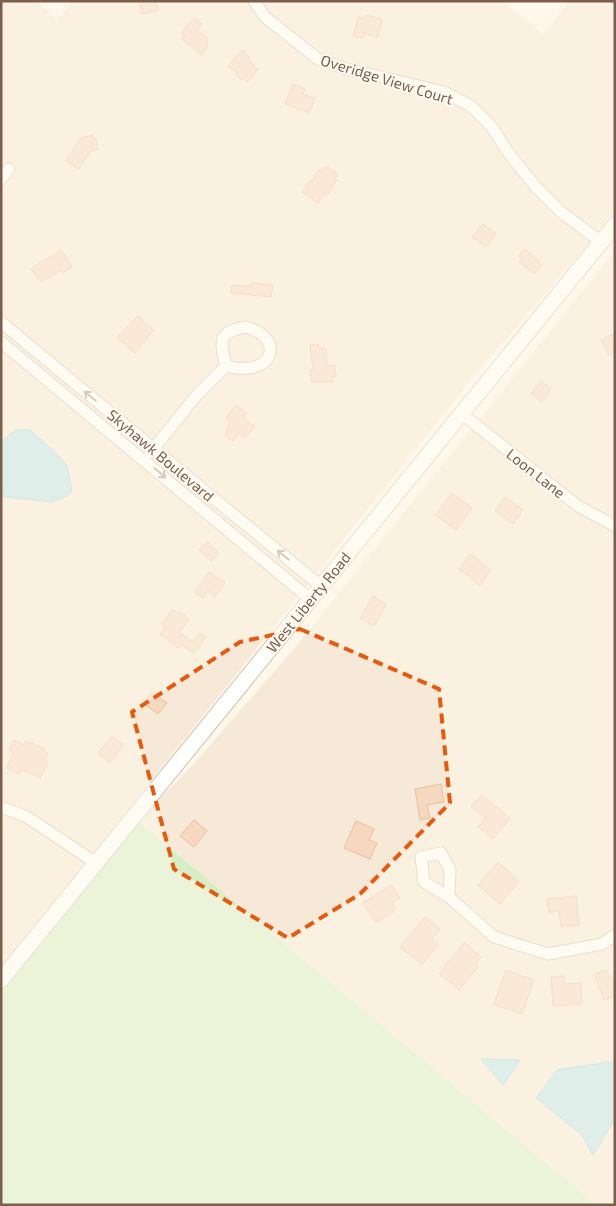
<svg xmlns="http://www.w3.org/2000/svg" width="616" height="1206" font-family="'Exo 2',sans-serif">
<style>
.residential{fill:#f6e9d7}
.green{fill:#d5eec6}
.water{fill:#bce2ea;stroke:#a1d1dd}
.building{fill:#f6d7bf;stroke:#eabe9e}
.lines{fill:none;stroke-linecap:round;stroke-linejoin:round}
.street-casing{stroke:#d2bfad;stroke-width:13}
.secondary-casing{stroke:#d6c0ab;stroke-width:17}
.street{stroke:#fff;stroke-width:11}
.secondary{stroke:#fff;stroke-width:15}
.oneway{stroke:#aa9689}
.marked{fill:none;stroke:#e8590c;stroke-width:4;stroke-dasharray:10 6;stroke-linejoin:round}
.labels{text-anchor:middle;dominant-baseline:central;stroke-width:4;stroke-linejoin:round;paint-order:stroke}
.street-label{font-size:15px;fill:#7c5e4a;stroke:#fffaf2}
</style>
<rect width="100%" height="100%" fill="#fef7ea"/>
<!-- residential -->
<g class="residential">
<polygon points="1,1 36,1 57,20 74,1 503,1 543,34 570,1 615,1 615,213 469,382 1,969"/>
<polygon points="615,251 615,1205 596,1205 138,821 192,766 293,650"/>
</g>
<!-- green -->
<polygon class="green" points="138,821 596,1205 1,1205 1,989"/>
<!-- water -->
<g class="water">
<polygon points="15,430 30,430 56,453 67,466 72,491 65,497 52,502 4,497 1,492 1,442"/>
<polygon points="481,1059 520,1060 503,1085"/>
<polygon points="615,1061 615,1119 593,1155 582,1135 536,1098 557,1070"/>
</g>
<!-- building -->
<g class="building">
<polygon points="139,1 155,1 158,10 142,14"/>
<polygon points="366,15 382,19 378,37 364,33 363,38 353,36 358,17 365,19"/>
<polygon points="194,18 202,24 197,30 208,39 207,48 201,55 182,39 185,35 181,33"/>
<polygon points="242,50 250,58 248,60 258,69 247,82 243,78 241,80 236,75 237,73 228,66"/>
<polygon points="293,84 305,89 303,94 315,99 309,113 285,104"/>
<polygon points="92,135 93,140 96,139 98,149 92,151 78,169 66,160 81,138"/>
<polygon points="326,166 338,174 335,179 337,180 327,195 324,193 318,203 302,192 309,182 310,183 319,170 322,172"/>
<polygon points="483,224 496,234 486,247 472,237"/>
<polygon points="524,249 539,261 538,262 542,265 534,274 519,262 522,259 518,256"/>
<polygon points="61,250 72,267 63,273 61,270 41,282 31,269"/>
<polygon points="251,283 273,285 271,297 231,293 232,285 251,286"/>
<polygon points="138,316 154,330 135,353 117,338"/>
<polygon points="612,334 615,338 615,352 609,355 601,340"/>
<polygon points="318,344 319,349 326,348 327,366 335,365 336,376 332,377 333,382 312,382 310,370 313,369 310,345"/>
<polygon points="541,381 551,389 542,402 531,394"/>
<polygon points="236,405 246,413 243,417 255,427 245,438 239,433 233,441 225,435 230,422 226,418"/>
<polygon points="452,493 472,508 456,530 436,515"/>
<polygon points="505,497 523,510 513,524 495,511"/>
<polygon points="207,542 219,553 211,561 199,550"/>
<polygon points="470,554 491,570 480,585 459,569"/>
<polygon points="209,572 225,583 215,597 208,591 203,598 195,592"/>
<polygon points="373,596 386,604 374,626 360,618"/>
<polygon points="173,610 177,613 179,611 189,619 179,632 192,642 200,633 206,637 193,653 181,644 178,648 160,634 165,628 161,624"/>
<polygon points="152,692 167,703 158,714 143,703"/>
<polygon points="112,736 124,745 110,763 98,753"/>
<polygon points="14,740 24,745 26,741 31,744 31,742 44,749 43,751 48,753 45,760 48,762 40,778 22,769 19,774 6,768 14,753 9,750"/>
<polygon points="441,784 444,802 427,805 430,818 420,820 415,789"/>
<polygon points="481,795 510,818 493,839 478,827 486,818 471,807"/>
<polygon points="194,820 207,831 194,847 180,836"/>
<polygon points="356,821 374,829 369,840 377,843 370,859 344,848"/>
<polygon points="498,862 519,881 500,904 478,885"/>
<polygon points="392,885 400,898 392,903 396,910 376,923 363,903"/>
<polygon points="576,896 579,925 561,927 559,911 549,912 547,899"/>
<polygon points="425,917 440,929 432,938 439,944 422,964 400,947"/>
<polygon points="464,943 481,957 476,963 478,967 459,990 439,973"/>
<polygon points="506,970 534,980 522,1014 494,1004"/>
<polygon points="606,970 610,979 615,977 615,996 604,1000 594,974"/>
<polygon points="564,976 564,984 581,983 582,1004 553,1006 551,977"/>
</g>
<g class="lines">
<defs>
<g id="street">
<polyline points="254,1 265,17 318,59 347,69 444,92 471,106 491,126 510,155 535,186 561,212 601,242"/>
<polyline points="1,179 9,169"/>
<polyline points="1,322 229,511 321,586"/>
<path d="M246,327C288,339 272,379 226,366C220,341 217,332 246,327Z"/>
<polyline points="1,342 310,599"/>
<polyline points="462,414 578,506 615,526"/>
<polyline points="150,453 196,396 226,366"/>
<polyline points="1,807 27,817 96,863"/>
<polyline points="449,897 450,870 441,853 421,857 424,882 449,897 494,937 548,954 602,944 615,935"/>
</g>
<polyline id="secondary" points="1,980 615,225"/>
</defs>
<!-- street casing -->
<use href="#street" class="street-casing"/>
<!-- secondary casing -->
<use href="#secondary" class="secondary-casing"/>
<!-- street -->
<use href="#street" class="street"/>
<!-- secondary -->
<use href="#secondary" class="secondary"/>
</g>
<!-- one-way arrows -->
<defs><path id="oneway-shaft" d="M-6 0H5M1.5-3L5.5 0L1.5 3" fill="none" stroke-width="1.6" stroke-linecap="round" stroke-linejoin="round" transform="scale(1.25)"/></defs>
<g class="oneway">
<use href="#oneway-shaft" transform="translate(90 396) rotate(-141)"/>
<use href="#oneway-shaft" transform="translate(160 473) rotate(41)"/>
<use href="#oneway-shaft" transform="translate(283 555) rotate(-141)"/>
</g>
<!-- marked area -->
<path d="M0 0H616V1206H0ZM300,629L439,689L450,803L360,894L288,938L174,869L132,712L240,642Z" fill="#fef7ea" fill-opacity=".55" fill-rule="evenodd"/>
<path class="marked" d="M300,629L439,689L450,803L360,894L288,938L174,869L132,712L240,642Z"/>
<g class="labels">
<!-- street labels -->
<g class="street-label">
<text transform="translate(387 79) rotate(17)">Overidge View Court</text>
<text transform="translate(161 455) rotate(40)">Skyhawk Boulevard</text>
<text transform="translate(536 473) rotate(38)">Loon Lane</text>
<text transform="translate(308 602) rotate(-51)">West Liberty Road</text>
</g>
</g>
<!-- border -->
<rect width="616" height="1206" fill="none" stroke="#7c5e4a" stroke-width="5"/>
</svg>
